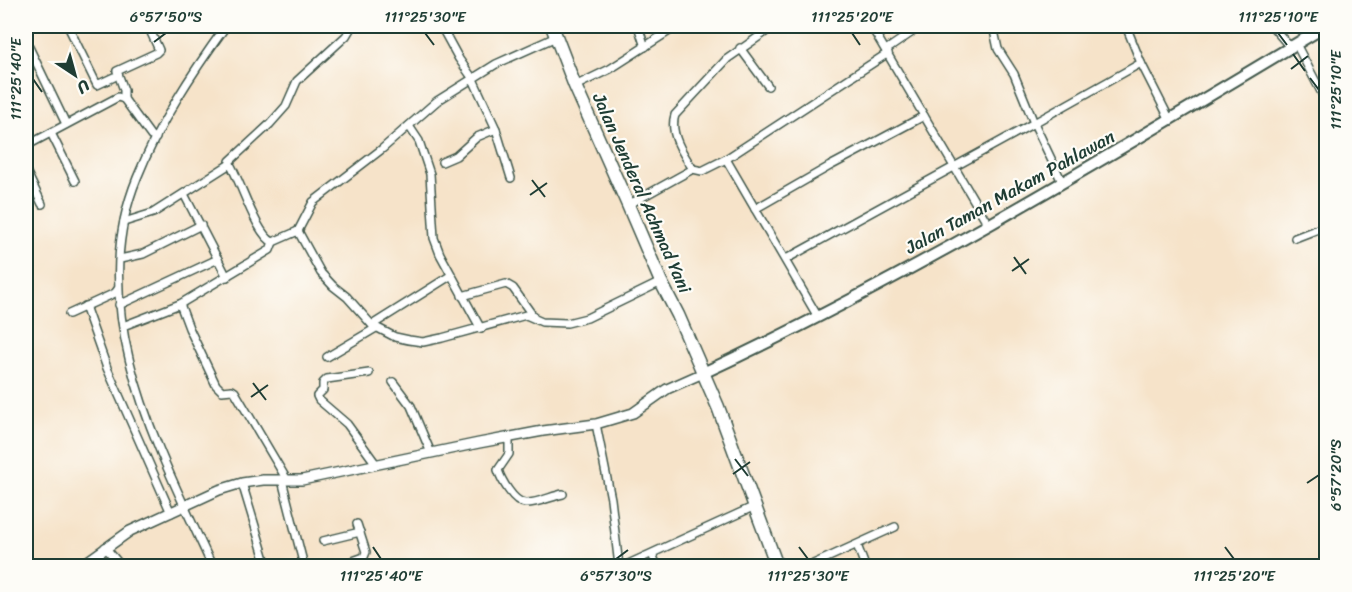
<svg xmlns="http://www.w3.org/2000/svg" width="1352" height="592" font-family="Sriracha,sans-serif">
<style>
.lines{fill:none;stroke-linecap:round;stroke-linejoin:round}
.street-casing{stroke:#3f564a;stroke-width:10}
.secondary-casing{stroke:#3f564a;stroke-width:12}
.primary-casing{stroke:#3f564a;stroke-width:14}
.highway-casing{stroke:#3f564a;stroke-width:15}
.street{stroke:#fff;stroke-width:7}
.secondary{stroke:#fff;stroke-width:9}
.primary{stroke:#fff;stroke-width:10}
.highway{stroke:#fff;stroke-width:12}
.ticks{fill:none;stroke:#1f3d34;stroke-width:2}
.labels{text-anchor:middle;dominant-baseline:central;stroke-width:4.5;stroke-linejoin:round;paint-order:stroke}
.street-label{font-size:18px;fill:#1f3d34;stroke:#fdfcf7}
.neatline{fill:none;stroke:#1f3d34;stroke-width:2}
.ticks-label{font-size:15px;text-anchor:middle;fill:#1f3d34}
</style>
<rect width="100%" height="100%" fill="#fdfcf7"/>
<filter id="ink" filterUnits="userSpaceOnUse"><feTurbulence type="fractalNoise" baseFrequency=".0167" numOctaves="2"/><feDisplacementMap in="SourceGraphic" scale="12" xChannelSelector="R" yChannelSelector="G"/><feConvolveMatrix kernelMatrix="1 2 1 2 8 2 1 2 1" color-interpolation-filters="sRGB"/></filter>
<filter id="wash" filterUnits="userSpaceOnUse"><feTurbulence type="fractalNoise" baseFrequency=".008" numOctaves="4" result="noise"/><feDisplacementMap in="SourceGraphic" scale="24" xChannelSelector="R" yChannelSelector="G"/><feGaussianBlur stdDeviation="1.35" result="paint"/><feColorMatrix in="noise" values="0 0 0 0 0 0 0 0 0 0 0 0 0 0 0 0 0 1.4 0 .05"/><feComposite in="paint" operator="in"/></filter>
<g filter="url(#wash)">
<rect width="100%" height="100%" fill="#f6e3c9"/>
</g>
<g filter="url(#ink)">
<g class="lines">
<defs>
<g id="street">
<polyline points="68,26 97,85 114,77"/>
<path d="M352,26L346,36L297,81L286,106L270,124L230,161V164C241,182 257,236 273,242L298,231L313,202L382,149L437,101L496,64L556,37"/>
<polyline points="441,26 459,59 473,79 496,129 511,178"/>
<polyline points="638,26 645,47"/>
<path d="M774,26L727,59L675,115C669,133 683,154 693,169L702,171L726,159L888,53"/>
<polyline points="871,26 988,224"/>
<polyline points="1126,26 1141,63 1170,120"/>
<polyline points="1272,26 1290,47"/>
<polyline points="178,28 182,26"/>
<polyline points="26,41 66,124"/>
<polyline points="1296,44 1326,101"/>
<polyline points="740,48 768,86"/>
<polyline points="886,50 921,26"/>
<polyline points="575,86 610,69 677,26"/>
<polyline points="124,99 124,90 117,71 156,53 159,50 148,26"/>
<polyline points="409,126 419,141 430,174 434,238 440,254 481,329"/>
<polyline points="51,133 75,181"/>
<polyline points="26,146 118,97 124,99 151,136 156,138"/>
<polyline points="726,159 818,317"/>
<polyline points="442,162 456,156 477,137 496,129"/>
<polyline points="1326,166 1326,177"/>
<polyline points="26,171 42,204"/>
<polyline points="1062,182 1034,123 1141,63"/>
<polyline points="184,194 227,277"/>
<polyline points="628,205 693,169"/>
<polyline points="755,209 830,166 924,116"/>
<polyline points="124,222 153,213 230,164"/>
<polyline points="298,231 321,273 333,286 347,297 372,325 395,337 409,340 423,342 442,338 526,315 542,322 567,323 587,318 661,282"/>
<polyline points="1295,238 1326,226"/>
<polyline points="120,259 143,254 201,225"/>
<polyline points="786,259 1034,123 1014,74 998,49 993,26"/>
<polyline points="462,296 506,284 513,288 533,316"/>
<polyline points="180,304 189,328 216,385 222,391 232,390 235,392 287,480"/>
<polyline points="119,305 218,259"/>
<polyline points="85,306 107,368 171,513"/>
<polyline points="69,314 115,293 118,289"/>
<polyline points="372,325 450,276"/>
<polyline points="123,326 180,304 270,250 273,242"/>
<polyline points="327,357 376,328"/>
<polyline points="369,373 327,379 323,383 323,390 317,396 319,400 347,424 376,464"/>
<polyline points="393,382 411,406 431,453"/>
<polyline points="596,424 611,499 619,566"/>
<path d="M509,437V454L498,470C501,479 513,502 525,503C536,504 552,496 563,494"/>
<polyline points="282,480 304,566"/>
<polyline points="242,483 267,566"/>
<polyline points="323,541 360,532"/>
<polyline points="857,545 865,566"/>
<polyline points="105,547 121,566"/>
<polyline points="652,554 657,566"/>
<path d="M212,566C158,448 83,310 137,178C159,123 192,73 226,26"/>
<polyline points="339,566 364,557 366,552 357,524"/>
<polyline points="624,566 755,506"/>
<polyline points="809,566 895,527"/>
</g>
<polyline id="secondary" points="81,566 130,531 219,490 242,483 263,480 302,480 479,443 543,431 596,424 633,413 667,389 703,373"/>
<path id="primary" d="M703,373C918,273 1122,148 1326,26"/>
<polyline id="highway" points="552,26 575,86 628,205 661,282 678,315 718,407 777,566"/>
</defs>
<!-- street casing -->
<use href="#street" class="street-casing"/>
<!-- secondary casing -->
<use href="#secondary" class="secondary-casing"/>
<!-- primary casing -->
<use href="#primary" class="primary-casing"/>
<!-- highway casing -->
<use href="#highway" class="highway-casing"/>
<!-- street -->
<use href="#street" class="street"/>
<!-- secondary -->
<use href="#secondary" class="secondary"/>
<!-- primary -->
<use href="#primary" class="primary"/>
<!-- highway -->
<use href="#highway" class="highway"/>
</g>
</g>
<!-- ticks -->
<path class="ticks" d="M425,33L434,45M852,33L860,45M1278,33L1287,45M154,42L166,33M1293,54L1305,71M1291,69L1308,56M1310,78L1319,90M33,79L42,92M532,180L545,197M530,195L547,183M1014,257L1026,274M1012,271L1029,259M253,383L266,400M251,397L268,385M735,459L748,476M733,474L750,462M1307,483L1319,475M373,547L381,559M799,547L808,559M1225,547L1234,559M616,559L628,550"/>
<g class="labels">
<!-- street labels -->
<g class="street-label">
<text transform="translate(1010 192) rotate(-29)">Jalan Taman Makam Pahlawan</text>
<text transform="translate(642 193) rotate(66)">Jalan Jenderal Achmad Yani</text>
</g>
</g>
<!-- margin -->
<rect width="1352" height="592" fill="none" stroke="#fdfcf7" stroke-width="66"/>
<!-- north arrow -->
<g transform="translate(75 75) rotate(144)" stroke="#fdfcf7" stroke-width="4.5" paint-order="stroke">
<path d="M0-4.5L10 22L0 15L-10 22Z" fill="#1f3d34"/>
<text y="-9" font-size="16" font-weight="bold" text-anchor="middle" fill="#1f3d34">U</text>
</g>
<rect x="33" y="33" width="1286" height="526" class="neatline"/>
<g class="ticks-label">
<text x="166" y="22">6°57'50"S</text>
<text x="425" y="22">111°25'30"E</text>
<text x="852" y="22">111°25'20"E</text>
<text x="1278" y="22">111°25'10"E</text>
<text transform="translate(16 79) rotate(-90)" y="5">111°25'40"E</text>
<text transform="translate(1336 90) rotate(-90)" y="5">111°25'10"E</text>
<text transform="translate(1336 475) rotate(-90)" y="5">6°57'20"S</text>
<text x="381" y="581">111°25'40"E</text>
<text x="616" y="581">6°57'30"S</text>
<text x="808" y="581">111°25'30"E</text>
<text x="1234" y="581">111°25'20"E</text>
</g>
</svg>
